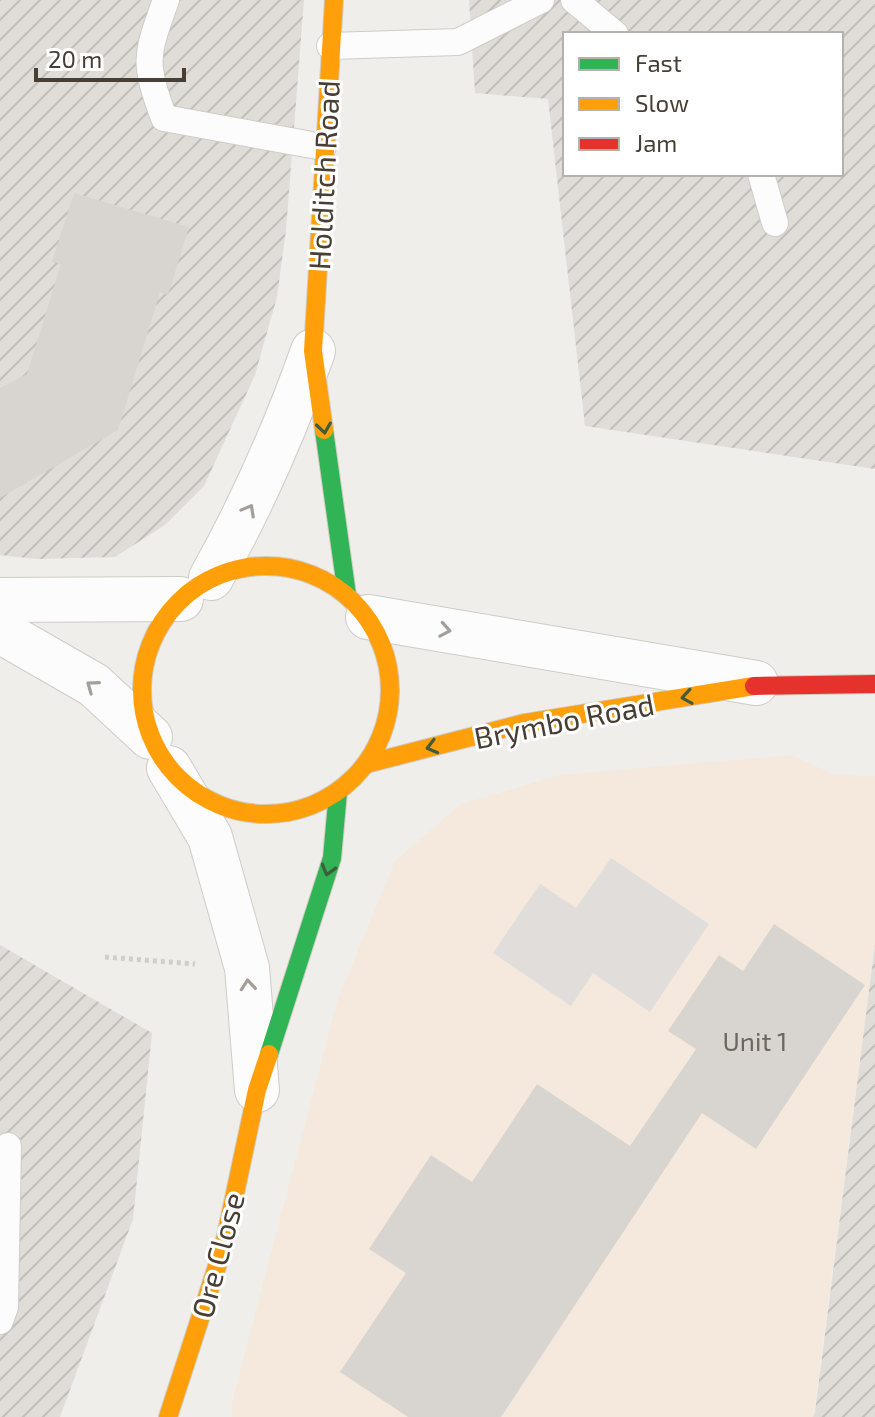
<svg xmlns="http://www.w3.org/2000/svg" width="875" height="1417" font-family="'Exo 2',sans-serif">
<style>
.commercial{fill:#f4e9dc}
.industrial{fill:url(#industrial-furrows);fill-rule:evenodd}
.parking{fill:#e0ddda}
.building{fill:#d8d5d1}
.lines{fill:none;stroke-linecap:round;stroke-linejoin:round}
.lane-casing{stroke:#ceccc7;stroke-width:28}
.street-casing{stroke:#ceccc7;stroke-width:46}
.fast-casing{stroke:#d0cbc1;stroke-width:20}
.slow-casing{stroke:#d0cbc1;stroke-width:20}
.jam-casing{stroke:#d0cbc1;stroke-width:20}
.path{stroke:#d1ceca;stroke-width:5;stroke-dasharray:4 4;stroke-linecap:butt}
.lane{stroke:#fdfcfc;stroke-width:26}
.street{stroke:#fdfcfc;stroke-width:44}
.fast{stroke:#30b455;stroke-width:18}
.slow{stroke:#ff9f0a;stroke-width:18}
.jam{stroke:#e5322d;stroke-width:18}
.oneway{stroke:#415c3d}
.oneway2{stroke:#a29e98}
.labels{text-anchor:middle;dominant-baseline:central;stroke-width:6;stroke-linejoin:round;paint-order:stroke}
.number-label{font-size:26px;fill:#6d665e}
.street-label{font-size:30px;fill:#473f35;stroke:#fff}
</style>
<defs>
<pattern id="industrial-furrows" width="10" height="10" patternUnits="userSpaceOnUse" patternTransform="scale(2)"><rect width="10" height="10" fill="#e0ddd8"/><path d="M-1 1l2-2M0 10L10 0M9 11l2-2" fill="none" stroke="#c2bfba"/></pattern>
</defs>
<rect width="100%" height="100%" fill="#f0eeea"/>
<!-- commercial -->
<polygon class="commercial" points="792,755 835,775 875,776 875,944 813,1417 232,1417 232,1402 337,1002 395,861 461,804 560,775"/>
<!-- industrial -->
<g class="industrial">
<polygon points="0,0 304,0 286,230 277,297 255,375 204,486 165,525 115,557 36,559 0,555"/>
<path d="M469,0H875V469L585,426L548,99L475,93ZM565,34H841V174H565Z"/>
<polygon points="875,944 875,1417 813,1417 815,1412"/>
<polygon points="0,945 152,1033 133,1219 60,1417 0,1417"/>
</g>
<!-- parking -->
<polygon class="parking" points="611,858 709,924 650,1012 593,973 571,1006 493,953 540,884 576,908"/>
<!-- building -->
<g class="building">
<polygon points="74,193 189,227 168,295 160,292 118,430 0,498 0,388 27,374 61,264 52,262"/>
<polygon points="774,924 865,985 756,1149 702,1113 501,1417 408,1417 340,1372 406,1273 369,1249 431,1155 472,1182 537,1084 630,1146 696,1049 668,1031 719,955 743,971"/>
</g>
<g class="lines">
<defs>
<g id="lane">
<path d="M166,0C146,56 143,61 164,118L323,147"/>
<polyline points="574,0 615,34"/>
<polyline points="330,46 458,42 541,0"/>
<polyline points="761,174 775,223"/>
<polyline points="0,1321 5,1307 8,1146"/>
</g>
<g id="street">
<path d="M211,578C253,503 284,433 313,351"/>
<polyline points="0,600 181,599"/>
<polyline points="368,617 756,683"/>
<polyline points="0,631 94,685 150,737"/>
<polyline points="169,768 210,837 247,968 257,1090"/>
</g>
<g id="fast">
<polyline points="324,430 347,595"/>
<polyline points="269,1054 332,858 338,792"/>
</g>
<g id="slow">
<polyline points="324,430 313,351 334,0"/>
<circle cx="266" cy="690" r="124"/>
<polyline points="366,764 525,723 754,686"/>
<polyline points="168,1417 224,1245 257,1090 269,1054"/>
</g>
<polyline id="jam" points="754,686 875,684"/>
</defs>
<!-- lane casing -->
<use href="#lane" class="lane-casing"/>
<!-- street casing -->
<use href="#street" class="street-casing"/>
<!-- fast casing -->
<use href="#fast" class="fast-casing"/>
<!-- slow casing -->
<use href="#slow" class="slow-casing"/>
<!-- jam casing -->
<use href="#jam" class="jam-casing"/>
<!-- path -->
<polyline class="path" points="105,957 195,964"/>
<!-- lane -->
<use href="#lane" class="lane"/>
<!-- street -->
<use href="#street" class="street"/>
<!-- fast -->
<use href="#fast" class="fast"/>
<!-- slow -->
<use href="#slow" class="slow"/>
<!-- jam -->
<use href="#jam" class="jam"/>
</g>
<!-- one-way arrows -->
<defs><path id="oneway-chevron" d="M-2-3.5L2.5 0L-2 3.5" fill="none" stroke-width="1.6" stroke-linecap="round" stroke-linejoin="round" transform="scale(2)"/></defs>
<g class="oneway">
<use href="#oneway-chevron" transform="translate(324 428) rotate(82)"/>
<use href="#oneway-chevron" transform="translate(687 697) rotate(171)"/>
<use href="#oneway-chevron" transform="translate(432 747) rotate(165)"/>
<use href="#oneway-chevron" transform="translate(328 870) rotate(106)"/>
</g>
<g class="oneway2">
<use href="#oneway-chevron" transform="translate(249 510) rotate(-61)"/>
<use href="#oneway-chevron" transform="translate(445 630) rotate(10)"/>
<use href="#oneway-chevron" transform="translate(92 686) rotate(-144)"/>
<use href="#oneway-chevron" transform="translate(248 985) rotate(-95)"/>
</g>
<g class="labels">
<!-- number labels -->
<g class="number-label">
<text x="755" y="1040">Unit 1</text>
</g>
<!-- street labels -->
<g class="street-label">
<text transform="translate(323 175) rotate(-87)">Holditch Road</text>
<text transform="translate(564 720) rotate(-11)">Brymbo Road</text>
<text transform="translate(217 1255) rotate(-75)">Ore Close</text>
</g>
</g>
<!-- legend -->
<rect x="563" y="32" width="280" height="144" fill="#ffffff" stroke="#b5b2ae" stroke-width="2"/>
<rect x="579" y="58" width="40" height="12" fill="#30b455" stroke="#b5b2ae" stroke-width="2"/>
<text x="635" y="72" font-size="24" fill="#473f35">Fast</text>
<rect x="579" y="98" width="40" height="12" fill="#ff9f0a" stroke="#b5b2ae" stroke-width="2"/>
<text x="635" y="112" font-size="24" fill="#473f35">Slow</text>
<rect x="579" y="138" width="40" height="12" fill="#e5322d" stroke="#b5b2ae" stroke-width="2"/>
<text x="635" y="152" font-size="24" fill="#473f35">Jam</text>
<!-- scale -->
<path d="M36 68v12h148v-12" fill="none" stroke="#473f35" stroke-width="4"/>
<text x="48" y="68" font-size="24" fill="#473f35" stroke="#ffffff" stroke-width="6" paint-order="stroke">20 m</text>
</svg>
